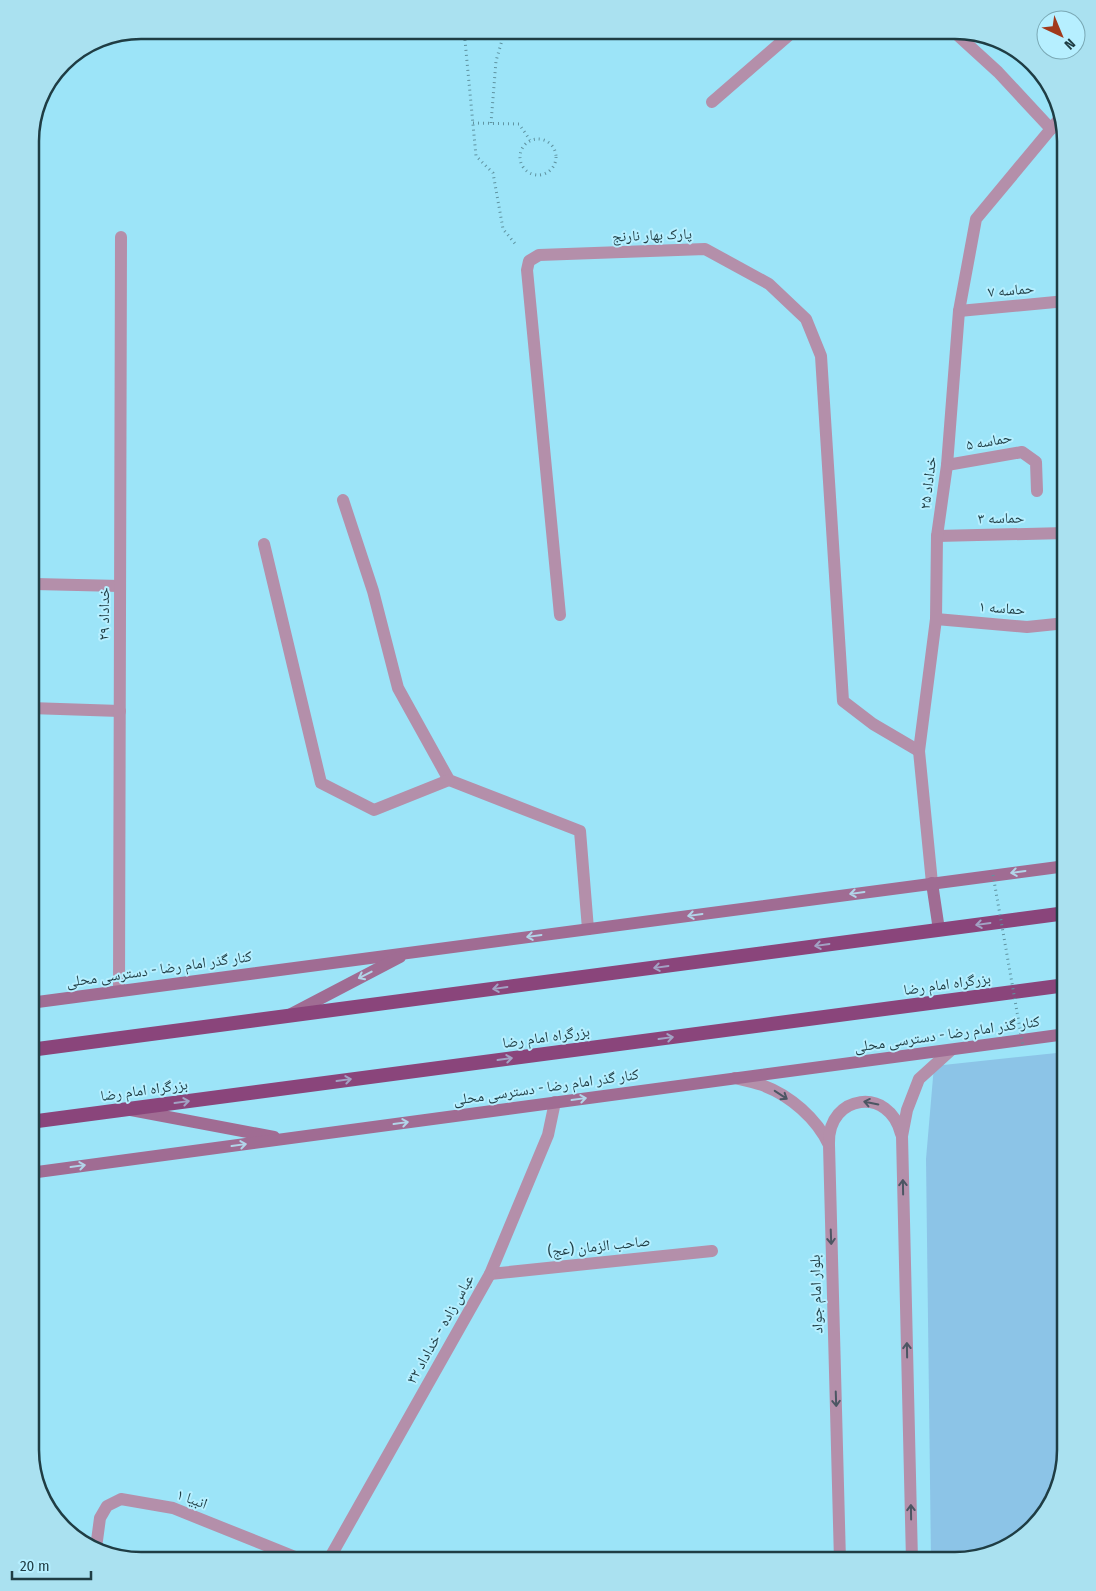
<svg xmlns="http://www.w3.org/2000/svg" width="1096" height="1591" font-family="'Fira Sans Condensed','Noto Naskh Arabic',sans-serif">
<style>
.building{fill:#8cc4e7}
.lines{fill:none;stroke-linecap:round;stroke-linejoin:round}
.path{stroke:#5f93a1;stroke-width:3;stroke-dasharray:1 4;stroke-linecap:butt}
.minor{stroke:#b48faa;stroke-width:12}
.tertiary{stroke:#b48faa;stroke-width:12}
.secondary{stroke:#a06c93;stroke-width:12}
.trunk{stroke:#8a457b;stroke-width:14}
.path-bridge{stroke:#5f93a1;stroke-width:3;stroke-dasharray:1 4;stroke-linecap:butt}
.oneway{stroke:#b2d5e9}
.oneway2{stroke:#a2a2c4}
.oneway3{stroke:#4c5663}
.labels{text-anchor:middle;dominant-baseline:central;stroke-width:4;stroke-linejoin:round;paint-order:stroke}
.street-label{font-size:15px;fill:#1f3d44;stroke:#b6efff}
.rim{fill:none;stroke:#1f3d44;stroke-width:2.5}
</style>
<rect width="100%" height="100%" fill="#9ce4f8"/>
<!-- building -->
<polygon class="building" points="1066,1052 1066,1451 1051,1506 1010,1546 956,1561 931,1561 926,1159 934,1066"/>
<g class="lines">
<!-- path -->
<g class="path">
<polyline points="464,30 476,156 493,173 503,229 517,246"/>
<polyline points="473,123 519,124 530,140"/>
<polyline points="491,123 496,61 505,30"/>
<circle cx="538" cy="157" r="18"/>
</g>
<!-- minor -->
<g class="minor">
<polyline points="952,30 998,72 1051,129"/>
<polyline points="712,102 795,30"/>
<polyline points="959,311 1066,301"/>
<polyline points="947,465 1022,452 1036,462 1037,491"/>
<polyline points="343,500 373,591 398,688 449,780 580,831 588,929"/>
<polyline points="937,536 1066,533"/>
<polyline points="264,544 321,783 374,810 449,780"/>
<polyline points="35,584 120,586"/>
<polyline points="560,615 527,270 529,261 539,255 705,249 769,284 806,319 821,356 843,701 873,724 919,751"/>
<polyline points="936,619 1027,627 1066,623"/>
<polyline points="30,708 120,711"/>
<polyline points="119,991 121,237"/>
<polyline points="490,1274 712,1251"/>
<polyline points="96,1548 100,1518 107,1506 121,1499 173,1508 305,1561"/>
<polyline points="328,1561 490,1274 548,1135 555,1102"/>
</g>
<!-- tertiary -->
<g class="tertiary">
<polyline points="932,883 919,751 936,619 937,536 947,465 959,311 976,219 1060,118"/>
<path d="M735,1078C744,1080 754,1082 762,1085C790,1095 817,1119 829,1145L840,1561"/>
<path d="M829,1143C828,1094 890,1086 901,1134"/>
<polyline points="912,1561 902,1136 907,1110 919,1079 951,1050"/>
</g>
<!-- secondary -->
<g class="secondary">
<polyline points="932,883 939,930"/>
<polyline points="30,1003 1066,866"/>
<polyline points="291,1014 400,957"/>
<polyline points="131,1110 274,1137"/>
<polyline points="30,1173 1066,1034"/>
</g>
<!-- trunk -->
<g class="trunk">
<polyline points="30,1050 1066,913"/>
<polyline points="30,1122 1066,985"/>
</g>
<!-- path-bridge -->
<polyline class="path-bridge" points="993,875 1023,1046"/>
</g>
<!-- one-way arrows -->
<defs><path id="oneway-shaft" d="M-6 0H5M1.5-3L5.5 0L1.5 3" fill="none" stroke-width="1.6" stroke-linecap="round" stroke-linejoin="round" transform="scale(1.25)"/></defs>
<g class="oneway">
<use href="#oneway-shaft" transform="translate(1018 872) rotate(172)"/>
<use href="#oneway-shaft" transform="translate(857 893) rotate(172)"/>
<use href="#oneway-shaft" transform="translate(695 915) rotate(172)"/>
<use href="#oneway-shaft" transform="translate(534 936) rotate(172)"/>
<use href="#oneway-shaft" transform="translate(365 975) rotate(153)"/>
<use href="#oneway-shaft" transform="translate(579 1099) rotate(-8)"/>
<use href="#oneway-shaft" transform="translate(401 1123) rotate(-8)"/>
<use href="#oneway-shaft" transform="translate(239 1145) rotate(-8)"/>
<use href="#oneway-shaft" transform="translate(78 1166) rotate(-8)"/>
</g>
<g class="oneway2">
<use href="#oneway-shaft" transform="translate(983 924) rotate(172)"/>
<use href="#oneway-shaft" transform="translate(822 945) rotate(172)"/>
<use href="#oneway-shaft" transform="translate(661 967) rotate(172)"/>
<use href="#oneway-shaft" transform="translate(500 988) rotate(172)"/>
<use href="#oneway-shaft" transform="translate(666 1038) rotate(-8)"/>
<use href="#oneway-shaft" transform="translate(505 1059) rotate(-8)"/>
<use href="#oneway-shaft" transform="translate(344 1080) rotate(-8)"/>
<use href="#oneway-shaft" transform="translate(182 1102) rotate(-8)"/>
</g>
<g class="oneway3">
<use href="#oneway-shaft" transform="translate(781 1095) rotate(33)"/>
<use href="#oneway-shaft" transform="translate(871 1103) rotate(-169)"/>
<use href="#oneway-shaft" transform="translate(903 1187) rotate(-91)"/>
<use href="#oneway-shaft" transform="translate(831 1237) rotate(88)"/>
<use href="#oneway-shaft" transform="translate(907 1350) rotate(-91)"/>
<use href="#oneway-shaft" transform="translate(836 1399) rotate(88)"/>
<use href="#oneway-shaft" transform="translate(911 1512) rotate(-91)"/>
</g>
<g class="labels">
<!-- street labels -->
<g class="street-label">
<text transform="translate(652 235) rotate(-2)">پارک بهار نارنج</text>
<text transform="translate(1011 290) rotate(-5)">حماسه ۷</text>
<text transform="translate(989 441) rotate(-10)">حماسه ۵</text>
<text transform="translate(928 483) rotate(-83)">خداداد ۲۵</text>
<text transform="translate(1001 518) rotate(-1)">حماسه ۳</text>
<text transform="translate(1002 608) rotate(4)">حماسه ۱</text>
<text transform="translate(104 614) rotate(-90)">خداداد ۲۹</text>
<text transform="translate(159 969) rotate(-8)">کنار گذر امام رضا - دسترسی محلی</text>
<text transform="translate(947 984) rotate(-8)">بزرگراه امام رضا</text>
<text transform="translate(947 1034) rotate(-8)">کنار گذر امام رضا - دسترسی محلی</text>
<text transform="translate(546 1037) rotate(-8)">بزرگراه امام رضا</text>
<text transform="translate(546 1087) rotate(-8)">کنار گذر امام رضا - دسترسی محلی</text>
<text transform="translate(144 1090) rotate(-8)">بزرگراه امام رضا</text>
<text transform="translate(599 1246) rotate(-6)">صاحب الزمان (عج)</text>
<text transform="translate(816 1294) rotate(-92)">بلوار امام جواد</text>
<text transform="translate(440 1329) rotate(-61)">عباس زاده - خداداد ۳۲</text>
<text transform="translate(192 1499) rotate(20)">انبیا ۱</text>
</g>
</g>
<!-- crop -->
<path d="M0 0H1096V1591H0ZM141 39H955A102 102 0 0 1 1057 141V1450A102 102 0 0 1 955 1552H141A102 102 0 0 1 39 1450V141A102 102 0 0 1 141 39Z" fill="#aae1f0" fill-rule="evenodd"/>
<path class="rim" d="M141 39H955A102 102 0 0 1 1057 141V1450A102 102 0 0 1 955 1552H141A102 102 0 0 1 39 1450V141A102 102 0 0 1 141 39Z"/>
<!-- north arrow -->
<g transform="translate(1061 35) rotate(136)"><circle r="24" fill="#b6efff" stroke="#7aa8b4"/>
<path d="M0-4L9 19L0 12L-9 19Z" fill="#a1391b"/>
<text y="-8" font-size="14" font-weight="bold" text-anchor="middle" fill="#1f3d44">N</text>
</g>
<!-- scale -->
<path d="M12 1571v8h79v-8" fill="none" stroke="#1f3d44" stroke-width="2.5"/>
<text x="20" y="1571" font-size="15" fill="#1f3d44" stroke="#b6efff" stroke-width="4" paint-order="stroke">20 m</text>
</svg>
